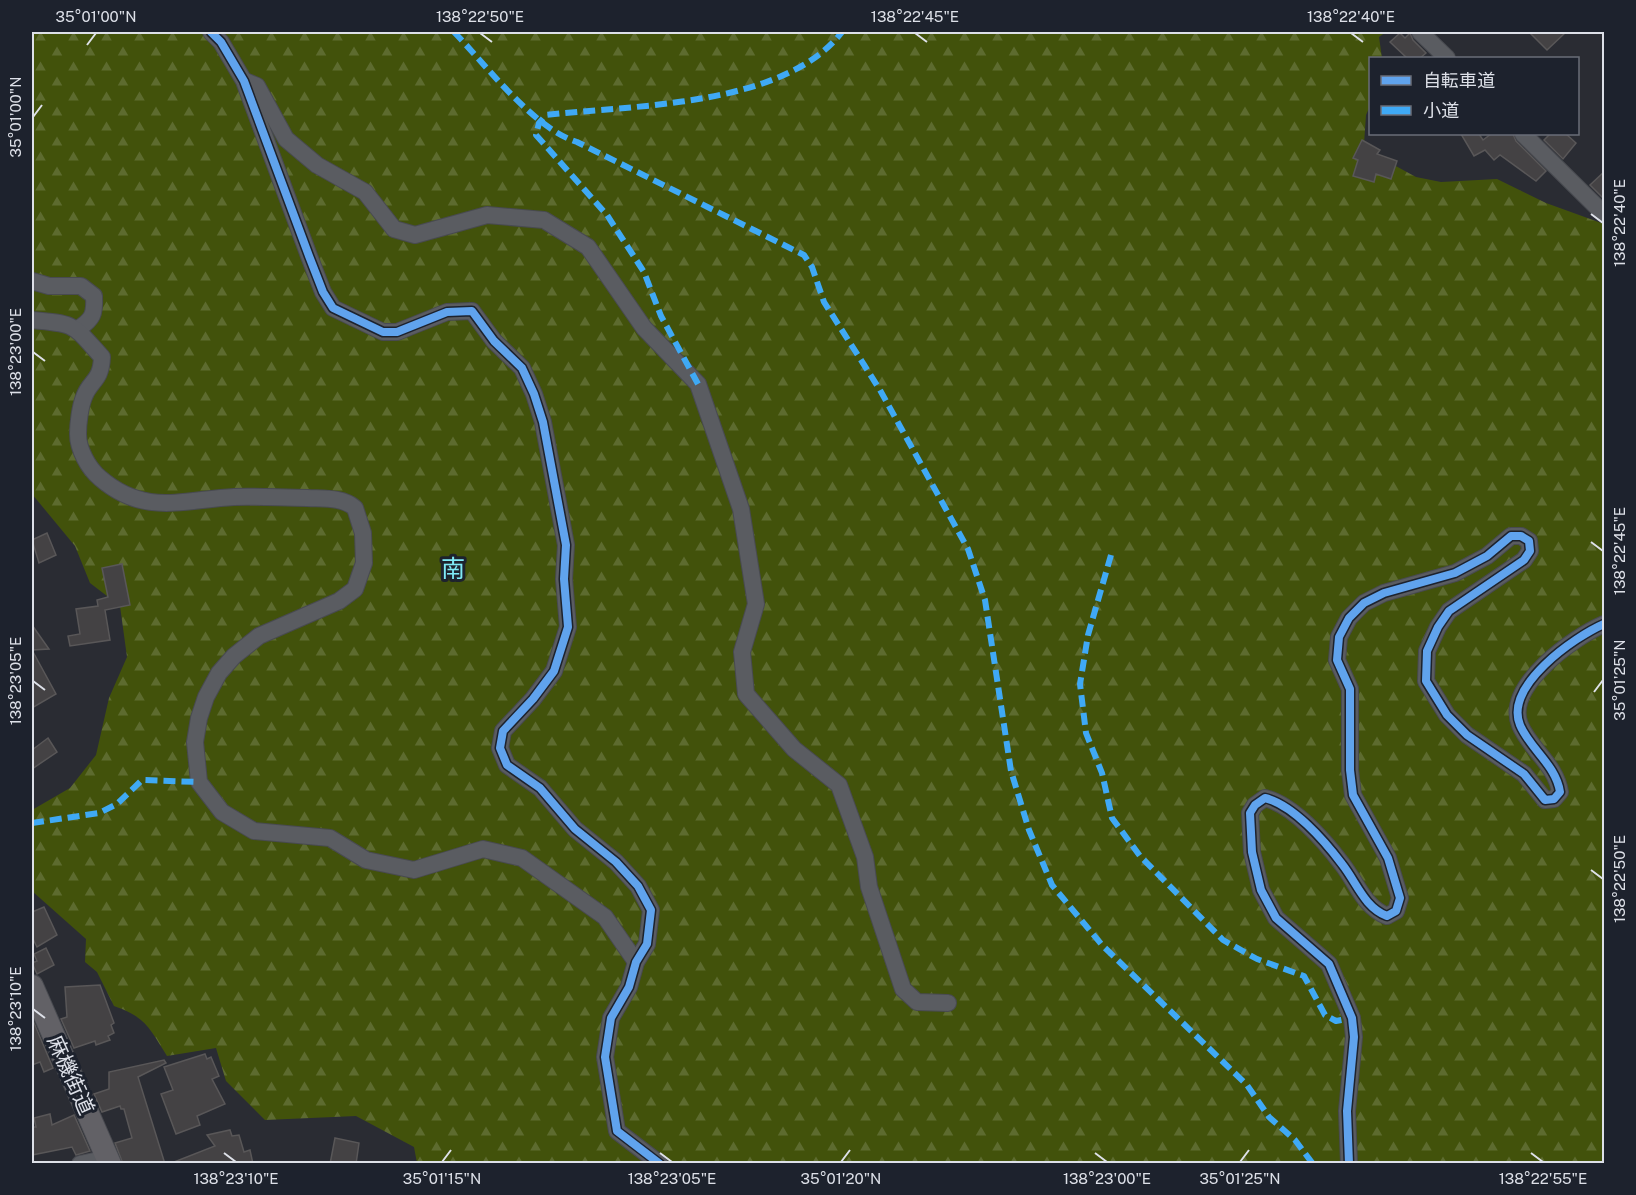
<svg xmlns="http://www.w3.org/2000/svg" width="1636" height="1195" font-family="'Public Sans','Noto Sans JP',sans-serif">
<style>
.forest{fill:url(#forest-firs)}
.building{fill:#444244;stroke:#595758;stroke-width:1.5}
.lines{fill:none;stroke-linecap:round;stroke-linejoin:round}
.street-casing{stroke:#484a50;stroke-width:18}
.secondary-casing{stroke:#484a50;stroke-width:24}
.street{stroke:#5a5c61;stroke-width:16}
.secondary{stroke:#626166;stroke-width:22}
.quiet{stroke:#3fa9f5;stroke-width:6;stroke-dasharray:12 6;stroke-linecap:butt}
.cycleway-casing{stroke:#1d222d;stroke-width:11}
.cycleway{stroke:#60a3ed;stroke-width:8}
.ticks{fill:none;stroke:#dde0e8;stroke-width:2}
.labels{text-anchor:middle;dominant-baseline:central;stroke-width:6;stroke-linejoin:round;paint-order:stroke}
.street-label{font-size:21px;fill:#dde0e8;stroke:#1d222d}
.quarter-label{font-size:24px;fill:#7feaf6;stroke:#1d222d}
.neatline{fill:none;stroke:#dde0e8;stroke-width:2}
.ticks-label{font-size:15px;text-anchor:middle;fill:#dde0e8}
</style>
<defs>
<pattern id="forest-firs" width="22" height="20" patternUnits="userSpaceOnUse" patternTransform="scale(1.5)"><rect width="22" height="20" fill="#42520b"/><path d="M5 1l3.5 6h-7zM16 11l3.5 6h-7z" fill="#5d6b2f"/></pattern>
</defs>
<rect width="100%" height="100%" fill="#2a2c33"/>
<!-- forest -->
<path class="forest" d="M32,32H1386L1379,37L1382,58H1370V106L1366,115L1364,144L1381,158L1416,177L1441,182L1497,179L1546,203L1604,224V1163H417L414,1147L356,1116L265,1120L226,1081L216,1048L167,1056C150,1029 146,1017 114,1006L97,972L85,962L86,939L32,891V810L70,788L96,755L109,698L127,657L120,606L90,583L75,546L32,494Z"/>
<!-- building -->
<g class="building">
<polygon points="1529,32 1566,32 1547,50"/>
<polygon points="1400,33 1405,38 1410,33 1413,40 1426,53 1420,58 1407,58 1390,42"/>
<polygon points="1461,134 1479,134 1483,140 1491,134 1513,134 1516,141 1546,171 1536,181 1500,155 1494,160 1485,150 1474,156"/>
<polygon points="1550,134 1566,134 1576,143 1563,159 1544,140"/>
<polygon points="1362,140 1380,150 1377,154 1397,161 1391,179 1376,174 1374,182 1353,176 1358,160 1353,158"/>
<polygon points="1605,171 1605,200 1590,185"/>
<polygon points="47,533 56,555 39,563 32,540"/>
<polygon points="122,564 130,605 105,610 110,640 70,646 68,636 80,634 76,609 98,606 97,600 108,597 102,568"/>
<polygon points="32,625 49,649 32,650 56,694 32,708"/>
<polygon points="48,738 57,752 32,769 32,750"/>
<polygon points="44,907 57,935 37,947 32,937 32,912"/>
<polygon points="46,948 54,965 37,974 32,963 37,961 34,954"/>
<polygon points="100,985 114,1023 111,1025 114,1033 108,1036 110,1040 96,1045 95,1041 74,1048 61,1019 67,1017 65,987"/>
<polygon points="32,1018 53,1068 44,1072 40,1062 32,1065"/>
<polygon points="205,1054 207,1059 211,1057 219,1076 212,1079 225,1104 197,1116 200,1125 176,1134 161,1094 173,1090 164,1067"/>
<polygon points="164,1060 166,1063 138,1077 165,1164 123,1164 115,1143 132,1138 124,1109 121,1109 120,1106 102,1112 94,1094 109,1089 109,1072"/>
<polygon points="50,1114 52,1125 74,1115 90,1151 76,1155 72,1147 32,1155 32,1127 36,1127 34,1118"/>
<polygon points="230,1130 232,1136 239,1135 244,1152 250,1150 253,1164 169,1164 215,1146 207,1135"/>
<polygon points="335,1138 359,1143 356,1164 330,1164"/>
</g>
<g class="lines">
<defs>
<g id="street">
<polyline points="211,32 221,42 244,81 309,256 323,292 333,308 383,332 397,332 447,312 472,311 494,341 522,368 534,394 543,422 566,545 564,579 568,627 554,671 533,699 503,731 500,748 507,765 540,788 575,829 616,862 638,886 651,910 647,944 636,962 629,987 611,1018 605,1057 617,1131 660,1164"/>
<polyline points="1420,32 1447,58"/>
<polyline points="245,81 257,86 286,139 317,165 365,192 394,229 415,235 487,215 544,220 588,247 644,328 698,384 741,509 756,604 742,652 746,694 794,749 839,785 865,857 869,887 903,989 917,1002 948,1003"/>
<polyline points="1523,134 1604,214"/>
<path d="M32,281L49,286H81L94,296C95,314 93,319 78,329"/>
<path d="M32,320C77,324 72,324 102,357C101,382 90,380 84,397C80,407 78,424 78,434C78,449 88,468 100,478C144,516 181,500 234,497C258,496 283,498 307,498C324,499 342,497 355,508L363,533L364,563L355,589L339,601L259,636L234,656L219,673L206,697L199,718L195,742L199,782L222,812L254,831L330,838L366,860L414,870L483,849L522,858L605,917L636,962"/>
<polyline points="80,1164 108,1158"/>
<path d="M1349,1164L1347,1111L1354,1037L1352,1018L1329,964L1276,918L1261,890L1252,852L1250,813L1255,805L1265,798C1293,805 1324,840 1342,864C1357,883 1364,907 1387,916L1396,911L1400,898L1388,858L1353,795L1350,770V689L1337,660L1339,637L1349,618L1364,603L1384,593L1455,573L1487,556L1511,536H1521L1529,541L1530,551L1524,560L1449,611L1438,627L1427,651L1426,681L1447,715L1467,735L1524,774L1545,800L1554,799L1560,792C1556,765 1530,749 1520,725C1504,686 1574,637 1604,624"/>
</g>
<polyline id="secondary" points="32,986 110,1164"/>
</defs>
<!-- street casing -->
<use href="#street" class="street-casing"/>
<!-- secondary casing -->
<use href="#secondary" class="secondary-casing"/>
<!-- street -->
<use href="#street" class="street"/>
<!-- secondary -->
<use href="#secondary" class="secondary"/>
<!-- quiet -->
<g class="quiet">
<path d="M454,32C487,66 533,128 577,142L804,255L812,267L824,302L880,390L968,549L985,600L1011,771L1029,830L1052,885L1102,945L1247,1085L1269,1117L1295,1140L1313,1164"/>
<path d="M698,384L661,316L644,272L607,215L536,135L539,123L546,115C633,105 784,107 842,32"/>
<polyline points="1111,555 1088,635 1080,684 1086,733 1102,773 1112,818 1140,856 1223,940 1257,959 1304,976 1325,1015 1336,1021 1352,1018"/>
<polyline points="32,823 99,813 117,804 142,780 199,782"/>
</g>
<defs>
<g id="cycleway">
<polyline points="211,32 221,42 244,81 309,256 323,292 333,308 383,332 397,332 447,312 472,311 494,341 522,368 534,394 543,422 566,545 564,579 568,627 554,671 533,699 503,731 500,748 507,765 540,788 575,829 616,862 638,886 651,910 647,944 636,962 629,987 611,1018 605,1057 617,1131 660,1164"/>
<path d="M1349,1164L1347,1111L1354,1037L1352,1018L1329,964L1276,918L1261,890L1252,852L1250,813L1255,805L1265,798C1293,805 1324,840 1342,864C1357,883 1364,907 1387,916L1396,911L1400,898L1388,858L1353,795L1350,770V689L1337,660L1339,637L1349,618L1364,603L1384,593L1455,573L1487,556L1511,536H1521L1529,541L1530,551L1524,560L1449,611L1438,627L1427,651L1426,681L1447,715L1467,735L1524,774L1545,800L1554,799L1560,792C1556,765 1530,749 1520,725C1504,686 1574,637 1604,624"/>
</g>
</defs>
<!-- cycleway casing -->
<use href="#cycleway" class="cycleway-casing"/>
<!-- cycleway -->
<use href="#cycleway" class="cycleway"/>
</g>
<!-- ticks -->
<path class="ticks" d="M480,33L492,42M915,33L927,42M1351,33L1363,42M87,45L96,33M33,117L42,105M1591,214L1603,223M33,352L45,361M1591,542L1603,551M33,681L45,690M1594,692L1603,680M1591,870L1603,879M33,1009L45,1018M224,1153L236,1162M660,1153L672,1162M1095,1153L1107,1162M1531,1153L1543,1162M442,1162L451,1150M841,1162L850,1150M1240,1162L1249,1150"/>
<g class="labels">
<!-- street labels -->
<g class="street-label">
<text transform="translate(71 1075) rotate(66)">麻機街道</text>
</g>
<!-- quarter labels -->
<g class="quarter-label">
<text x="453" y="568">南</text>
</g>
</g>
<!-- border -->
<rect width="1636" height="1195" fill="none" stroke="#1d222d" stroke-width="66"/>
<!-- legend -->
<rect x="1369" y="57" width="210" height="78" fill="#1d222d" stroke="#6a6e78" stroke-width="1.5"/>
<rect x="1381" y="76" width="30" height="9" fill="#60a3ed" stroke="#6a6e78" stroke-width="1.5"/>
<text x="1423" y="87" font-size="18" fill="#dde0e8">自転車道</text>
<rect x="1381" y="106" width="30" height="9" fill="#3fa9f5" stroke="#6a6e78" stroke-width="1.5"/>
<text x="1423" y="117" font-size="18" fill="#dde0e8">小道</text>
<rect x="33" y="33" width="1570" height="1129" class="neatline"/>
<g class="ticks-label">
<text x="96" y="22">35°01'00"N</text>
<text x="480" y="22">138°22'50"E</text>
<text x="915" y="22">138°22'45"E</text>
<text x="1351" y="22">138°22'40"E</text>
<text transform="translate(16 117) rotate(-90)" y="5">35°01'00"N</text>
<text transform="translate(1620 223) rotate(-90)" y="5">138°22'40"E</text>
<text transform="translate(16 352) rotate(-90)" y="5">138°23'00"E</text>
<text transform="translate(1620 551) rotate(-90)" y="5">138°22'45"E</text>
<text transform="translate(1620 680) rotate(-90)" y="5">35°01'25"N</text>
<text transform="translate(16 681) rotate(-90)" y="5">138°23'05"E</text>
<text transform="translate(1620 879) rotate(-90)" y="5">138°22'50"E</text>
<text transform="translate(16 1009) rotate(-90)" y="5">138°23'10"E</text>
<text x="236" y="1184">138°23'10"E</text>
<text x="442" y="1184">35°01'15"N</text>
<text x="672" y="1184">138°23'05"E</text>
<text x="841" y="1184">35°01'20"N</text>
<text x="1107" y="1184">138°23'00"E</text>
<text x="1240" y="1184">35°01'25"N</text>
<text x="1543" y="1184">138°22'55"E</text>
</g>
</svg>
